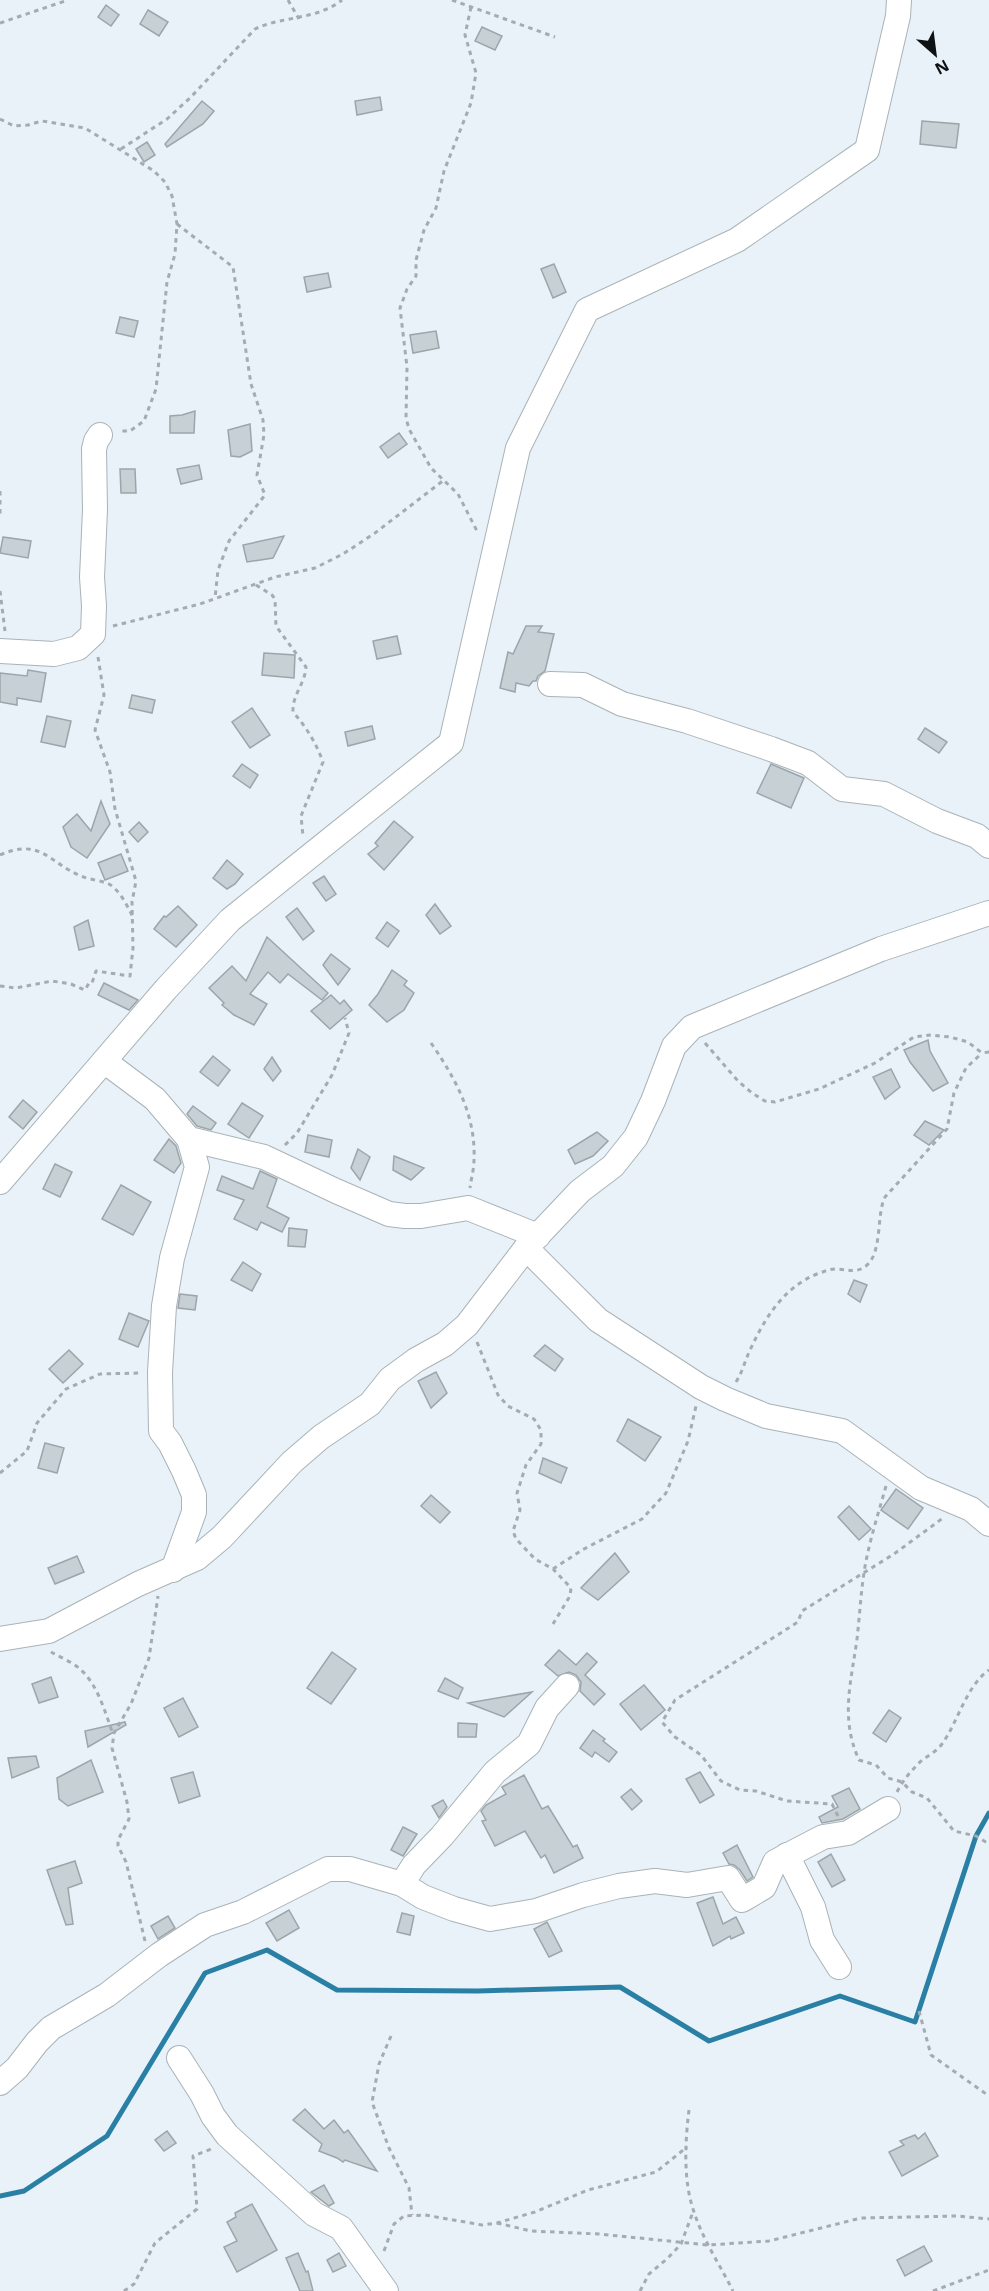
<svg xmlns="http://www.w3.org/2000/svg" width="989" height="2291" viewBox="0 0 989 2291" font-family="'Noto Sans',sans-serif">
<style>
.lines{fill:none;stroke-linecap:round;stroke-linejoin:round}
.stream{stroke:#2a7fa4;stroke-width:5}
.building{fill:#c6d0d5;stroke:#9ca5aa;stroke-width:1.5}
.minor-casing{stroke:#a9b3b8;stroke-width:26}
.path{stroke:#a4acb1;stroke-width:3;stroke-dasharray:4.5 4.5;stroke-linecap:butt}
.minor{stroke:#fff;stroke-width:24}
</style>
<rect width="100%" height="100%" fill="#e8f2f8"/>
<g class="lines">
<!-- stream -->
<path class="stream" d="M0,2196l24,-5 83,-55 98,-163 62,-23 70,40 141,1 142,-4 89,54 131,-45 75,26 61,-186 13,-23"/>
</g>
<!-- building -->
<g class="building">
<path d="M106,5l13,10 -8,11 -13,-9z"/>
<path d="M148,10l20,12 -9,14 -19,-12z"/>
<path d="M482,27l20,9 -7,14 -20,-9z"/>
<path d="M380,97l2,13 -25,5 -2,-14z"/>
<path d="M202,101l12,10 -11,13 -36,23 -2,-3z"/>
<path d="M922,121l37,3 -3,24 -36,-4z"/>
<path d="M147,142l8,13 -11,7 -8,-13z"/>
<path d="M554,264l12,28 -13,6 -12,-29z"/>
<path d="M328,273l3,14 -24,5 -3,-15z"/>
<path d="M120,317l18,4 -4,16 -18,-4z"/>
<path d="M436,331l3,17 -26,5 -3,-18z"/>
<path d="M195,411l-1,22h-24v-17l12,-1z"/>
<path d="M250,424l2,27 -12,6 -9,-1 -3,-26z"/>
<path d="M399,433l8,11 -19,14 -8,-11z"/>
<path d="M199,465l3,14 -21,5 -4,-15z"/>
<path d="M120,469h15l1,24h-15z"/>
<path d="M284,536l-11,22 -26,4 -4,-17z"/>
<path d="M3,537l28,4 -3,17 -28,-5z"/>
<path d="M526,626h16l-4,6 16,2 -9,37 -7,5 -2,5h-3l-4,5 -13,-3 -1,9 -15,-4 8,-36 5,2z"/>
<path d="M397,636l4,18 -24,5 -4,-18z"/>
<path d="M264,653l31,2 -1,23 -32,-3z"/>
<path d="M28,670l18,3 -5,29 -24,-4v7l-17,-3v-29l27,3z"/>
<path d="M132,695l23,5 -3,13 -23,-5z"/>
<path d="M252,708l18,27 -20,13 -18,-26z"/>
<path d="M47,716l24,5 -6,26 -24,-5z"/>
<path d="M372,726l3,13 -27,7 -3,-14z"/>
<path d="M925,728l22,14 -8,11 -21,-14z"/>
<path d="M242,764l16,11 -8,13 -17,-12z"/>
<path d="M771,764l33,14 -13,30 -34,-15z"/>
<path d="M101,801l9,23 -23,34 -16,-11 -8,-20 14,-13 14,17z"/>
<path d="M394,821l19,16 -29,33 -16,-16 10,-8 -3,-3z"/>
<path d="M139,822l9,10 -10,10 -9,-10z"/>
<path d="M121,854l7,17 -23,9 -7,-17z"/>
<path d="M227,860l16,14 -8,10 -8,5 -14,-11z"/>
<path d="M324,876l12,18 -10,7 -13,-18z"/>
<path d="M435,904l16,22 -11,8 -14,-19z"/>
<path d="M178,906l19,19 -21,22 -22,-18 10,-13 2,1z"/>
<path d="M297,908l17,23 -11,9 -17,-23z"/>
<path d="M88,920l6,26 -15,4 -5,-23z"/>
<path d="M387,922l12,9 -11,16 -12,-9z"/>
<path d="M267,937l61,56 -6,7 -34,-26 -8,9 -12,-11 -18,22 17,10 -13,21 -20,-10 -12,-10 2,-2 -15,-15 23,-22 14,15z"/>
<path d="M331,954l19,15 -12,16 -15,-20z"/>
<path d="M392,970l15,11 -3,4 10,8 -10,17 -17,12 -18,-17 9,-11z"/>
<path d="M104,983l34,17 -9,10 -31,-15z"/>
<path d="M331,995l9,9 4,-4 8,10 -22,19 -19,-18z"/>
<path d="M928,1040l2,11 18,32 -15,8 -23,-29 -6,-12z"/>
<path d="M213,1056l17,14 -12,16 -18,-14z"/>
<path d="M272,1057l9,14 -8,10 -9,-12z"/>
<path d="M891,1069l9,18 -15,12 -12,-22z"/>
<path d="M23,1100l14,12 -14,17 -14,-12z"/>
<path d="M242,1103l21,13 -14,22 -21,-14z"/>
<path d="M193,1106l23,17 -5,7 -14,-4 -10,-12z"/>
<path d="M925,1121l19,9 -15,15 -15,-10z"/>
<path d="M597,1132l11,9 -15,15 -18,8 -7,-14z"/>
<path d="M308,1135l24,5 -3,17 -24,-5z"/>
<path d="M169,1139l7,7 5,17 -7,10 -20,-13z"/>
<path d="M358,1149l12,8 -10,23 -9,-12z"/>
<path d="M394,1156l30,12 -13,12 -18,-10z"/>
<path d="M55,1164l17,8 -12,25 -17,-8z"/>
<path d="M260,1171l17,8 -10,28 22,11 -7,14 -21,-10 -4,8 -23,-11 10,-19 -27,-10 5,-14 31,13z"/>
<path d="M121,1185l30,17 -18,33 -31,-16z"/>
<path d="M289,1228l18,2 -2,17 -17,-1z"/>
<path d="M243,1262l18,12 -9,17 -21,-11z"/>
<path d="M854,1280l13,5 -7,17 -12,-8z"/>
<path d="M180,1294l17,2 -2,14 -17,-2z"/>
<path d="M129,1313l20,8 -11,26 -19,-8z"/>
<path d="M545,1345l18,14 -8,12 -21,-15z"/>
<path d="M69,1350l14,14 -20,19 -14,-14z"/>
<path d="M436,1372l11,21 -16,15 -13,-27z"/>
<path d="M628,1419l33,18 -16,24 -28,-20z"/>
<path d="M45,1443l19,5 -7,25 -19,-5z"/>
<path d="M543,1458l24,10 -6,15 -22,-10z"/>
<path d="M896,1489l27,19 -15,21 -27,-19z"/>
<path d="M431,1495l19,17 -10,11 -19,-17z"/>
<path d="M849,1506l22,23 -12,11 -21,-23z"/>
<path d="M615,1553l14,19 -31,28 -17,-12z"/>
<path d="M77,1556l7,16 -29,12 -7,-16z"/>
<path d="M559,1650l17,15 11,-12 10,9 -12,13 20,19 -11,11 -14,-14 1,-9 -5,-7 -7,-3 -11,4 -13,-11z"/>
<path d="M332,1652l24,17 -25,35 -24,-16z"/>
<path d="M51,1677l7,20 -19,6 -7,-19z"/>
<path d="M445,1678l18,10 -5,11 -20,-8z"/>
<path d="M644,1685l21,25 -24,20 -21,-26z"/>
<path d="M532,1692l-28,25 -36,-14z"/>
<path d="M183,1698l15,29 -19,10 -15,-29z"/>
<path d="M889,1710l12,8 -15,24 -13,-9z"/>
<path d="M125,1722l1,3 -38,22 -3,-16z"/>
<path d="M458,1723l19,1 -1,13h-18z"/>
<path d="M593,1730l12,9 -2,2 14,11 -8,10 -14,-10 -3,5 -12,-9z"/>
<path d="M36,1756l3,11 -27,11 -4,-20z"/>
<path d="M91,1760l12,32 -35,14 -9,-7 -2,-21z"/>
<path d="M193,1772l7,24 -21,7 -8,-25z"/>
<path d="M700,1772l14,23 -14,8 -14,-24z"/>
<path d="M524,1775l18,34 6,-3 25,41 4,-2 6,13 -29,15 -9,-18 -4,3 -16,-27 -30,15 -13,-25 4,-1 -5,-9 5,-6 20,-11 -4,-7z"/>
<path d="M849,1788l11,21 -17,10 -21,4 -3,-6 19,-10 -6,-11z"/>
<path d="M631,1789l11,12 -10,9 -11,-13z"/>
<path d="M443,1800l4,7 -8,11 -7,-12z"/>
<path d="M403,1827l14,7 -14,22 -12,-6z"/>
<path d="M737,1845l16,32 -6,4 -7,-11 -6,-5 -5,-1 -6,-11z"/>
<path d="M831,1854l14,26 -13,7 -14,-25z"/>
<path d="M75,1861l7,22 -14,5 5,36 -7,1 -19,-55z"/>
<path d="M713,1897l10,27 13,-7 8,16 -13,6 -1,-3 -17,10 -16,-43z"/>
<path d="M289,1910l10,18 -22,13 -11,-18z"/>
<path d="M402,1913l12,3 -4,19 -13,-3z"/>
<path d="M168,1916l7,12 -17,11 -7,-13z"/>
<path d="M547,1922l15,29 -13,6 -15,-28z"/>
<path d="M305,2109l19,20 10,-9 10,13 4,-3 29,41 -32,-11 -2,2 -6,-4 -18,-7 3,-7 -29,-24z"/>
<path d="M167,2131l9,12 -12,8 -9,-11z"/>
<path d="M925,2133l13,23 -36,20 -13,-24 15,-7 -4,-4 15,-6 3,4z"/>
<path d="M324,2185l10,18 -5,3 -18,-14z"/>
<path d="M252,2204l25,46 -40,22 -13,-25 13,-6 -10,-19 9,-5 -1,-4z"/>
<path d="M924,2246l8,15 -27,15 -8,-16z"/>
<path d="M298,2253l8,19 2,-1 5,20h-13l-14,-33z"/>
<path d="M339,2253l7,13 -13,6 -6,-12z"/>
</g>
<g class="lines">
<defs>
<g id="minor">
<path d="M0,651l54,3 24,-6 15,-14 1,-28 -2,-29 3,-67 -1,-61 2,-8 4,-6"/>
<path d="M550,684l33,1 39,19 65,17 84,28 37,14 34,26 42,5 53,27 40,15 12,10"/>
<path d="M104,1061l51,38 34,40 75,18 72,34 53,23 16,2h16l47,-8 70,28"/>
<path d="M0,1182l166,-193 64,-69 221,-177 67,-295 69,-138 150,-70 130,-90 31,-134 1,-16"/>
<path d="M526,1248l72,72 103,67 24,12 41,17 76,15 79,57 50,21 18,15"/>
<path d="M173,1570l21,-58v-17l-10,-24 -14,-28 -9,-12 -1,-59 4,-66 8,-48 25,-91 -8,-28"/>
<path d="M0,1639l49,-8 89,-47 59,-26 25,-21 70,-75 29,-25 49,-33 20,-25 26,-19 29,-16 22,-19 59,-77 54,-57 33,-25 23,-29 17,-36 21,-55 18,-19 189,-78 108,-36"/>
<path d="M787,1855l26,52 9,33 17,27"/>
<path d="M402,1884l12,-19 28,-29 53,-64 34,-28 18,-36 20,-22"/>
<path d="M179,2058l23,36 11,22 14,19 87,79 27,14 45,63"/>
<path d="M0,2083l17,-15 20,-26 14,-14 56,-33 52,-40 46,-30 38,-13 85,-43h22l52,15 21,13 31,12 36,10 46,-8 47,-16 36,-9 36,-5 32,4 41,-7 14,22 22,-13 11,-25 48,-25 25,-4 40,-24"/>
</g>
</defs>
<!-- minor casing -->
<use href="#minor" class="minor-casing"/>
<!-- path -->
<g class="path">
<path d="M288,0l11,19"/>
<path d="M452,0l103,37"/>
<path d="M471,7l-6,28 11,38 -5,30 -27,68 -8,37 -12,22 -8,30v16l-9,13 -7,19 7,59 -1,51 3,11 22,39 27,26 20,39"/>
<path d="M0,23l68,-23"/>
<path d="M0,119l14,7 14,-1 14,-4 43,7 69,43 11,11 7,14 5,28 -2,30 -8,28 -11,107 -12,32 -14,10h-10"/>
<path d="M121,149l46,-30 23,-21 65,-69c27,-13 62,-9 87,-29"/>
<path d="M177,224l56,43 18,117 12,36 1,15 -7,40 8,20 -36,46 -11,29 -3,28"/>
<path d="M0,491v27"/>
<path d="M256,585l16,10 3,4 1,27 30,41c-1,17 -14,28 -13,45 14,16 23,31 30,50l-22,54 2,20"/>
<path d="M0,591l5,40"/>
<path d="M113,626l87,-22 75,-27 40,-9 28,-14 32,-21 69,-53"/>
<path d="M0,855c41,-18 49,8 81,21 9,4 25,5 31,10 10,8 15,20 21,31"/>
<path d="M0,986l16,2 36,-7 19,3 14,6 4,-7h3l4,-12 34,5 3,-28 -1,-46 4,-21 -21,-72 -5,-37 -15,-42 9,-35 -6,-38"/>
<path d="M431,1043c25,36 45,73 43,117 0,9 -3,19 -4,28"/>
<path d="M705,1043l33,38 14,12 13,8 10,1 44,-13 56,-26 39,-26 17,-2 19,2 18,5 14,11 7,-1"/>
<path d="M285,1145l12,-12 35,-58 17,-42 -4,-15"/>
<path d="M477,1342l21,53 10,11 26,13 7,11v14l-15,21 -9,28 3,17 -7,21 3,8 19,20 18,10 18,19 -1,8 -17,28"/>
<path d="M736,1382c7,-11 9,-22 15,-34 14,-30 33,-61 66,-74 6,-2 12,-5 18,-5 11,0 21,5 31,-3 17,-14 10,-51 19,-69l62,-68 7,-36 12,-25 16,-15"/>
<path d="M0,1473l27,-22 10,-28 29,-34 34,-15 40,-1"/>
<path d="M886,1486c-7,25 -15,50 -20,75 -5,26 -6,52 -9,78 -6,44 -17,79 2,121l17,5 12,13 14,4 10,10 15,6 27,33 22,5 13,8"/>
<path d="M553,1569l29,-19 60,-31 24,-26 22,-52 8,-35"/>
<path d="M51,1652c9,5 21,10 29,17 18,16 25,43 33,65"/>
<path d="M897,1792c6,-12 14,-21 23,-30 7,-6 16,-10 22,-18 16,-22 24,-58 47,-74"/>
<path d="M838,1816l-6,-12 -45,-3 -31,-10 -16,-1 -19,-9 -20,-26 -26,-18 -13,-15 13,-22 123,-78 4,-11 92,-57 49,-36"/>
<path d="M145,1941l-19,-79 -8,-16v-6l11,-21 -2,-17 -15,-54 2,-15 17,-29 18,-46 9,-62"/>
<path d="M919,2011l12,44 58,41"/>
<path d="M391,2036l-12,28 -7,38 17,46 20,40 3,27"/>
<path d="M689,2110c-4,32 -6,71 5,102 9,28 26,53 39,79"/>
<path d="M497,2223l34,8 68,3 109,11 61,-4 92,-23 96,-2 32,3"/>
<path d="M384,2251l10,-27 10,-8 21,-1 57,10 15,-2 38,-11 53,-22 68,-18 31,-25"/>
<path d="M124,2291l10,-7 21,-41 42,-34 -4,-53 21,-8"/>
<path d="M640,2291l9,-17 19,-16 13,-14 12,-32"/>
<path d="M933,2291l56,-21"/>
</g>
<!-- minor -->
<use href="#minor" class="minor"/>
</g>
<!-- north arrow -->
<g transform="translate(935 54) rotate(152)" stroke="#e8f2f8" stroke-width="4.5" paint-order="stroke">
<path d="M0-4.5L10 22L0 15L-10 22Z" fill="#0f1214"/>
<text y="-9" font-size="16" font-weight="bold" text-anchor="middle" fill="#0f1214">N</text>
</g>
</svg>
